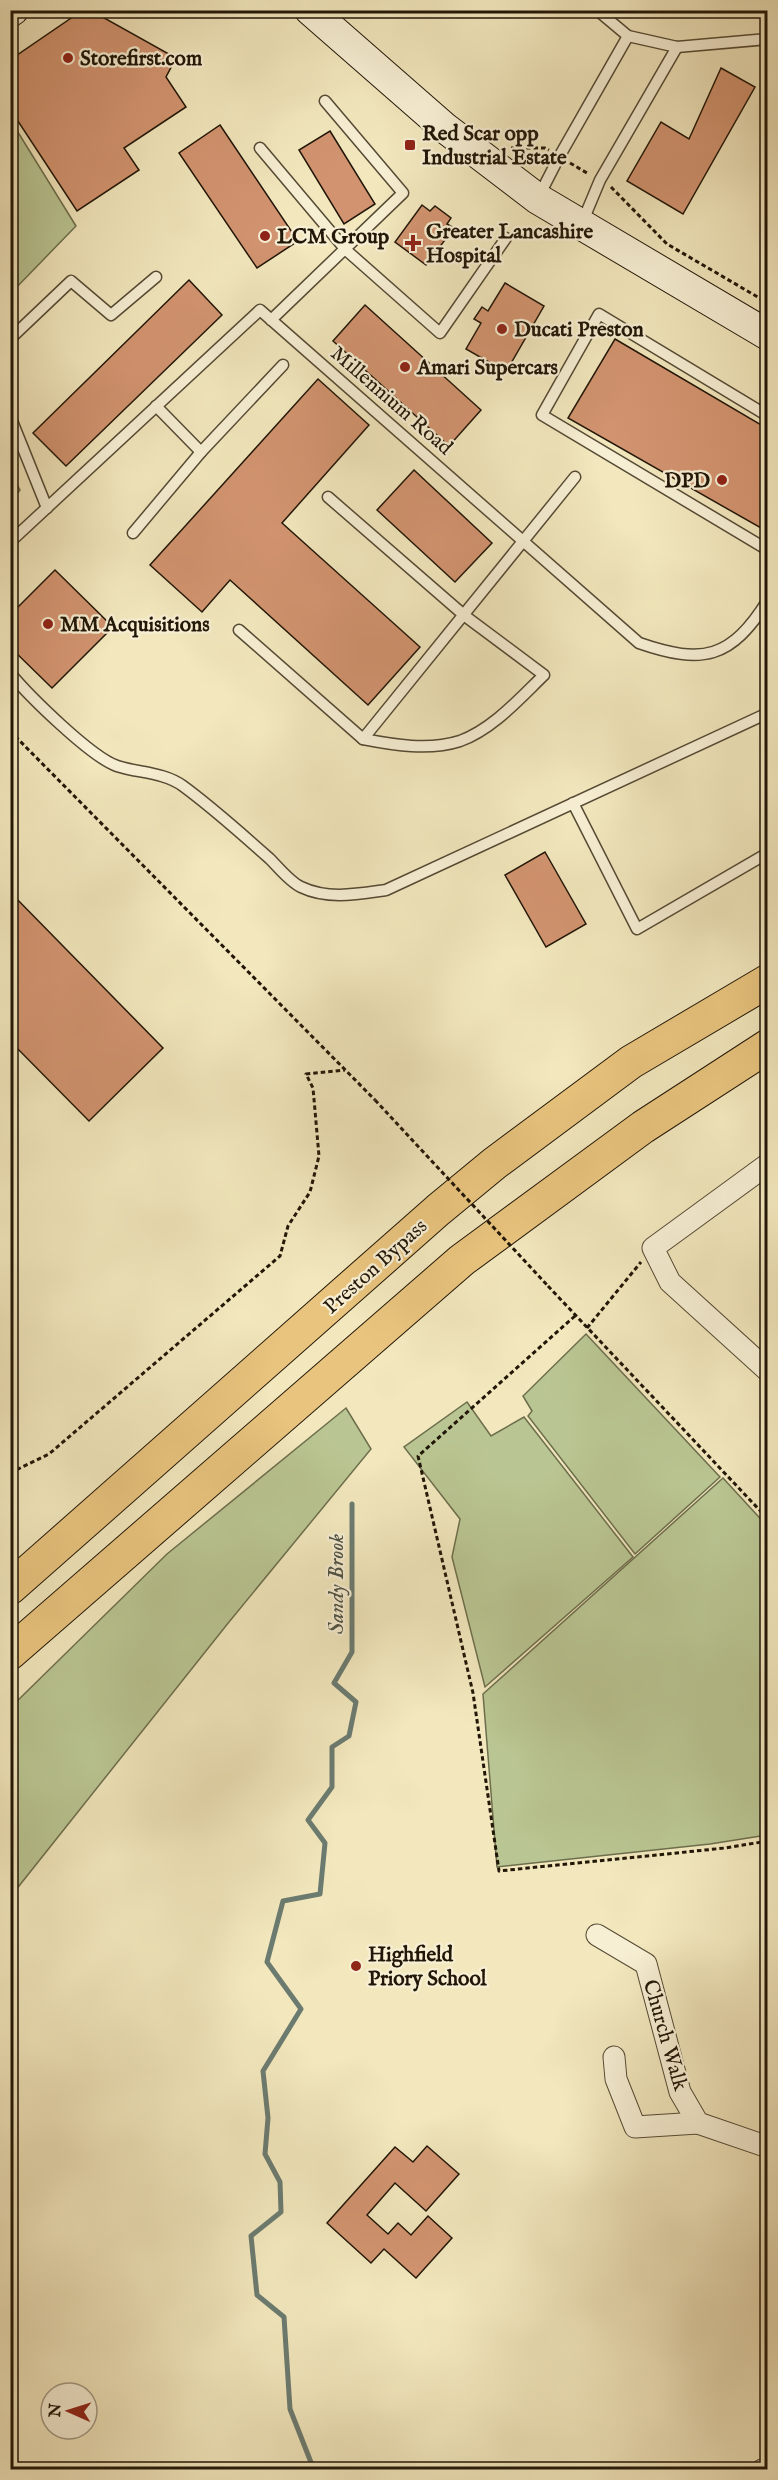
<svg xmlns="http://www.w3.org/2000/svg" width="778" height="2480" viewBox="0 0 778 2480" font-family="'IM FELL English',serif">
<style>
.green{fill:#b9c592;stroke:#6d6e4c;stroke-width:1.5}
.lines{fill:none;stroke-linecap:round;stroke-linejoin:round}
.stream{stroke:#6b7b70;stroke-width:5}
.building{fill:#d29470;stroke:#211607;stroke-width:1.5}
.lane-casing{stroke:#554a34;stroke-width:13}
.street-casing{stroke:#554a34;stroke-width:23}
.secondary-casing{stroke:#211607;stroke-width:32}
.highway-casing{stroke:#211607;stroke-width:35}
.path{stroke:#211607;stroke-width:3;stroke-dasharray:4.5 3;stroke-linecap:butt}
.lane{stroke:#f7efd4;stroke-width:10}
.street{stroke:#f7efd4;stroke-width:21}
.secondary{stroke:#f7efd4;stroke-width:30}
.highway{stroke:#e9c47e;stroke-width:33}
.path-bridge{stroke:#211607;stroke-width:3;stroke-dasharray:4.5 3;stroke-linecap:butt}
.poi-dot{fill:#8f2418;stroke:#f7efd4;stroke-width:2}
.labels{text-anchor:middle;stroke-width:4.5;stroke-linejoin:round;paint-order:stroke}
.poi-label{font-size:21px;font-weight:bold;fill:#211607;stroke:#f7efd4;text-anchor:start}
.street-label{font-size:21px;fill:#211607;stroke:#f7efd4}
.water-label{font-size:22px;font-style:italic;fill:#4c5144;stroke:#f7efd4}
</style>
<rect width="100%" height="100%" fill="#f2e7bd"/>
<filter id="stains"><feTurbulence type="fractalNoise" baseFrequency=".00333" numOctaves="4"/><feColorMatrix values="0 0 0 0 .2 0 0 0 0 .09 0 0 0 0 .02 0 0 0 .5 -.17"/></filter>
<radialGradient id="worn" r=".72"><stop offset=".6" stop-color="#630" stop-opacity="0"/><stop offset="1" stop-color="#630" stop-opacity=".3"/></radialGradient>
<!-- green -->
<g class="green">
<path d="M11,121l65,105 -65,67h-1z"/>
<path d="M10,471l10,19 -9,13h-1z"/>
<path d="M586,1334l134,143 -85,77 -107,-138 4,-5 -9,-15z"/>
<path d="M467,1402l24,34 33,-19 109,140 -148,130 -33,-130 8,-38 -56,-72z"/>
<path d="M346,1408l25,41 -142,173 -218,274v-189l156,-153z"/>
<path d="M723,1478l44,48v309l-57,9 -213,23 -14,-173z"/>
</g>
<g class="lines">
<!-- stream -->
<path class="stream" d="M314,2470l-24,-61 -6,-92 -27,-22 -6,-59 30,-24 -1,-30 -15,-28 3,-36 -5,-47 38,-62 -34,-47 16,-61 37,-7 5,-51 -17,-23 24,-33v-40l17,-11 7,-34 -22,-19 18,-31v-148"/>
</g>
<!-- building -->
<g class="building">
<path d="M83,10h7l86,48 -10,19 20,30 -62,41 15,22 -62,41 -67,-102v-49z"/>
<path d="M721,68l34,19 -72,127 -56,-33 34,-59 28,17z"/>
<path d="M220,125l78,116 -41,27 -78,-115z"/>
<path d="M330,131l45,73 -31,20 -45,-74z"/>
<path d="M422,205l8,6 5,-5 16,12 -4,6 7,4 -28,37 -31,-23z"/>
<path d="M189,280l33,35 -156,151 -33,-33z"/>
<path d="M505,283l39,23 -38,66 -40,-23 15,-26 -7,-4 8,-12 6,4z"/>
<path d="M365,305l116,105 -32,36 -116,-105z"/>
<path d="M615,339l153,90v103l-200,-114z"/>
<path d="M318,379l51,46 -87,98 138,124 -52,58 -138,-125 -28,32 -52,-47z"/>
<path d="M414,470l78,73 -37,39 -78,-72z"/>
<path d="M55,570l58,57 -61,61 -42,-41v-32z"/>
<path d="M545,852l41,72 -40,23 -41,-72z"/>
<path d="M10,892l153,156 -74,73 -79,-80z"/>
<path d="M427,2146l32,28 -33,37 -31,-28 -28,32 21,19 10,-11 13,12 17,-19 24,22 -36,40 -32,-29 -13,14 -44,-40 68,-76 18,15z"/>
</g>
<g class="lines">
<defs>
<g id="lane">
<path d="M597,10l31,26 49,11 91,-8"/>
<path d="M260,148l86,102 94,83 66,-95"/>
<path d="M539,196l20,-39 69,-121"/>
<path d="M582,223l18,-43 77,-133"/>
<path d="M271,320l132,-127 -78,-92"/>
<path d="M10,339l61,-58 40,34 45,-38"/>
<path d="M156,406l45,46 82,-87"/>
<path d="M10,416l37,92"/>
<path d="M768,416l-169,-102 -57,101 226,135"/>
<path d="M328,497l137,119 79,59c-24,23 -51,54 -84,66 -31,10 -66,4 -97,-2"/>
<path d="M133,533l68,-81"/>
<path d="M10,542l250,-232 379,333c64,22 92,16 129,-43"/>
<path d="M239,630l124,109 212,-262"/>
<path d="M10,673c19,23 81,84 107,93 21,7 47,6 66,20 30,22 59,48 87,73 9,9 20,23 31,28 27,13 57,7 85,3l382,-177"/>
<path d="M573,803l64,126 131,-76"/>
</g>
<g id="street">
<path d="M768,1164l-115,84 17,34 98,89"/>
<path d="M597,1935l49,29 34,128 18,31 70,24"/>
<path d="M614,2057l2,22 19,48 63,-4"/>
<path d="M762,2470l6,-1"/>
</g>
<g id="secondary">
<path d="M310,10l135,118 93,71 230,136"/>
<path d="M10,12l3,-2"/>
</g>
<g id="highway">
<path d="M10,1588l428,-378 57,-47 136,-101 137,-81"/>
<path d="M10,1653l452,-393 181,-133 125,-81"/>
</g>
</defs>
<!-- lane casing -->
<use href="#lane" class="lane-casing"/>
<!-- street casing -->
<use href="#street" class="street-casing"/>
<!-- secondary casing -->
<use href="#secondary" class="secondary-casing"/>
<!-- highway casing -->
<use href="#highway" class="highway-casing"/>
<!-- path -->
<g class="path">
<path d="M511,148h34l4,2"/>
<path d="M570,163l17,10"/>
<path d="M611,187l56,57 101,59"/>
<path d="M10,731l365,369"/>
<path d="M548,1286l220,233"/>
<path d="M575,1316l-157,140 55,237 26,178 226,-23 43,-7"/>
<path d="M587,1328l54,-66"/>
<path d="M10,1473l39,-19 231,-198 8,-30 22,-34 9,-36 -6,-68 -7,-14 39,-4"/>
</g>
<!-- lane -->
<use href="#lane" class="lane"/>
<!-- street -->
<use href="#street" class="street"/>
<!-- secondary -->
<use href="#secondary" class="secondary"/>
<!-- highway -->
<use href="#highway" class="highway"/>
<!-- path-bridge -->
<path class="path-bridge" d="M375,1100l173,186"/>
</g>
<!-- markers -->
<g class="poi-dot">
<circle cx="68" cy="58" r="6"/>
<rect x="404" y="139" width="12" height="12" rx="3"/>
<circle cx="265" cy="236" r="6"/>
<path d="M410 234h6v6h6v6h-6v6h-6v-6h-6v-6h6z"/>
<circle cx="502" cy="329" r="6"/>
<circle cx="405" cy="367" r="6"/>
<circle cx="722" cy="480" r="6"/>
<circle cx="48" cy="624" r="6"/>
<circle cx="356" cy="1966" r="6"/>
</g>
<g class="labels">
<!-- poi labels -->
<g class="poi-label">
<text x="80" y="65">Storefirst.com</text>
<text x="422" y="140">Red Scar opp<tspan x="422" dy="24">Industrial Estate</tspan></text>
<text x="426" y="238">Greater Lancashire<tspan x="426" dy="24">Hospital</tspan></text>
<text x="277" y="243">LCM Group</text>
<text x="514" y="336">Ducati Preston</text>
<text x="417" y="374">Amari Supercars</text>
<text x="710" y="487" text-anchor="end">DPD</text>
<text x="60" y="631">MM Acquisitions</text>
<text x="368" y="1961">Highfield<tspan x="368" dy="24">Priory School</tspan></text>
</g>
<!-- street labels -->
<g class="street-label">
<text transform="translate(392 400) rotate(41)" y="7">Millennium Road</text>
<text transform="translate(375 1266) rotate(-42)" y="7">Preston Bypass</text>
<text transform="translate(666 2035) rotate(74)" y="7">Church Walk</text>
</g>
<!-- water labels -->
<g class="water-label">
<text transform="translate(335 1584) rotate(-90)" y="8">Sandy Brook</text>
</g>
</g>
<!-- margin -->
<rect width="778" height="2480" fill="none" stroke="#f2e7bd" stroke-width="36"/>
<rect x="12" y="12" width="754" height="2456" fill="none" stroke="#211607" stroke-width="3"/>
<rect x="18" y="18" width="742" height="2444" fill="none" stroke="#211607" stroke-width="1.5"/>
<!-- north arrow -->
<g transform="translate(69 2411) rotate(273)"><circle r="28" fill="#f7efd4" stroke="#a19882" stroke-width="1.5"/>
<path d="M0-4.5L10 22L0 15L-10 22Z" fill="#8f2418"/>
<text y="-9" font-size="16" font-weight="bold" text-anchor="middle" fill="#211607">N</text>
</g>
<rect width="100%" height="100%" filter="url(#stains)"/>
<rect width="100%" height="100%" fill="url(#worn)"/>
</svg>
